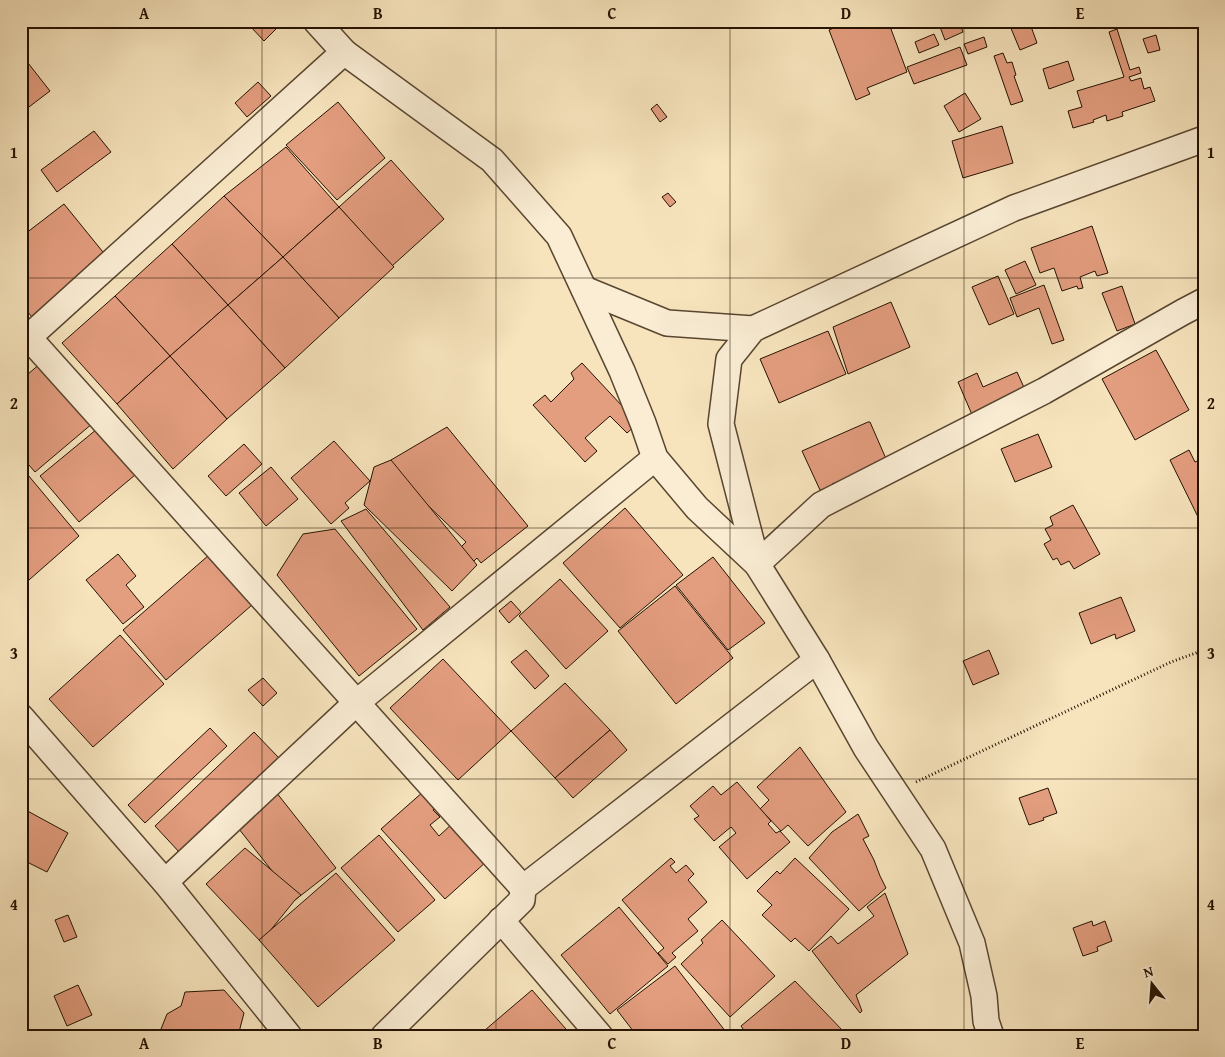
<svg xmlns="http://www.w3.org/2000/svg" width="1225" height="1057" viewBox="0 0 1225 1057" font-family="'Gentium Book Plus',serif">
<style>
.building{fill:#e39d7f;stroke:#241201}
.lines{fill:none;stroke-linecap:round;stroke-linejoin:round}
.street-casing{stroke:#594630;stroke-width:28}
.path{stroke:#241201;stroke-width:3;stroke-dasharray:1 2.5;stroke-linecap:butt}
.street{stroke:#faedd4;stroke-width:25}
.grid{fill:none;stroke:#241201;stroke-width:1;stroke-opacity:0.55}
.neatline{fill:none;stroke:#241201;stroke-width:2}
.grid-label{font-size:16px;text-anchor:middle;font-weight:bold;fill:#241201}
</style>
<rect width="100%" height="100%" fill="#f7e4bd"/>
<filter id="stains"><feTurbulence type="fractalNoise" baseFrequency=".004" numOctaves="4"/><feColorMatrix values="0 0 0 0 .2 0 0 0 0 .09 0 0 0 0 .02 0 0 0 .5 -.17"/></filter>
<radialGradient id="worn" r=".72"><stop offset=".6" stop-color="#630" stop-opacity="0"/><stop offset="1" stop-color="#630" stop-opacity=".3"/></radialGradient>
<!-- building -->
<g class="building">
<path d="M255,21h15l7,7 -13,13 -14,-15z"/>
<path d="M850,21h38l19,51 -40,16 3,6 -14,6 -27,-70z"/>
<path d="M956,21h3l4,11 -18,8 -5,-13z"/>
<path d="M1023,21h6l8,22 -17,7 -10,-24z"/>
<path d="M1094,21h8l1,4 -6,3z"/>
<path d="M1117,29l13,41 9,-3 2,6 -12,4 2,4 10,-3 3,11 6,-2 5,14 -33,11 1,4 -16,5 -1,-6 -13,5 1,2 -21,6 -5,-17 14,-4 -5,-16 47,-14 -15,-45z"/>
<path d="M934,34l5,11 -20,8 -4,-11z"/>
<path d="M1156,35l4,15 -12,3 -5,-14z"/>
<path d="M984,37l3,10 -19,7 -4,-10z"/>
<path d="M960,47l7,18 -53,19 -7,-17z"/>
<path d="M1003,53l4,10 5,-1 4,13 -2,1 9,25 -12,4 -17,-49z"/>
<path d="M21,54l29,37 -29,22z"/>
<path d="M1068,61l6,19 -25,9 -6,-20z"/>
<path d="M258,82l13,14 -24,21 -12,-14z"/>
<path d="M965,93l16,26 -22,13 -15,-26z"/>
<path d="M338,102l47,56 -48,42 -51,-55z"/>
<path d="M657,104l10,13 -7,5 -9,-13z"/>
<path d="M1002,126l11,37 -50,15 -11,-37z"/>
<path d="M94,131l17,21 -54,40 -16,-22z"/>
<path d="M286,147l53,60 -56,50 -59,-61z"/>
<path d="M391,160l53,59 -52,47 -53,-59z"/>
<path d="M668,193l8,9 -6,5 -8,-10z"/>
<path d="M224,196l59,61 -55,48 -56,-61z"/>
<path d="M64,204l43,53 -75,60 -11,-13v-67z"/>
<path d="M339,207l55,60 -55,51 -56,-61z"/>
<path d="M1092,226l16,47 -11,3 -2,-5 -15,6 3,11 -5,1 -1,-3 -15,5 -8,-23 -14,5 -9,-25z"/>
<path d="M172,244l56,61 -58,51 -55,-60z"/>
<path d="M283,257l56,61 -54,50 -57,-63z"/>
<path d="M1025,261l11,24 -20,9 -11,-24z"/>
<path d="M998,276l16,38 -25,11 -17,-38z"/>
<path d="M1044,285l20,55 -12,4 -13,-36 -22,9 -7,-19z"/>
<path d="M1122,286l13,38 -18,7 -15,-38z"/>
<path d="M115,296l55,60 -53,48 -55,-61z"/>
<path d="M891,302l19,45 -62,27 -15,-47z"/>
<path d="M228,305l57,63 -58,51 -57,-63z"/>
<path d="M828,331l18,43 -67,29 -19,-44z"/>
<path d="M1156,350l33,60 -54,30 -33,-61z"/>
<path d="M170,356l57,63 -54,50 -56,-65z"/>
<path d="M41,363l52,60 -58,49 -14,-16v-76z"/>
<path d="M582,363l56,60 -11,10 -17,-17 -25,22 12,13 -12,11 -52,-57 12,-10 6,7 23,-23 -3,-6z"/>
<path d="M1017,372l10,22 -54,23 -15,-35 19,-9 6,14z"/>
<path d="M868,422h2l17,39 -55,23 1,4 -13,2 -18,-39z"/>
<path d="M447,427l81,99 -47,37 -4,-5 -4,4 -14,-13 7,-7 -73,-70 -2,-12z"/>
<path d="M97,429l38,46 -56,47 -39,-46z"/>
<path d="M1038,434l14,33 -37,15 -14,-33z"/>
<path d="M334,441l36,40 -25,22 4,5 -18,16 -40,-46z"/>
<path d="M244,444l18,20 -36,32 -18,-20z"/>
<path d="M1189,450l6,12 9,-4v61l-4,2 -30,-61z"/>
<path d="M391,460l86,105 -25,26 -88,-86 10,-38z"/>
<path d="M271,467l27,32 -32,27 -27,-33z"/>
<path d="M28,475l51,61 -58,51v-107z"/>
<path d="M1073,505l27,49 -26,15 -5,-8 -8,4 -4,-7 -4,2 -9,-16 7,-4 -6,-11 8,-4 -3,-8z"/>
<path d="M625,508l58,67 -63,53 -57,-65z"/>
<path d="M366,509l84,98 -27,23 -82,-109z"/>
<path d="M335,529l82,100 -58,47 -82,-101 26,-41z"/>
<path d="M118,554l18,22 -10,9 18,22 -21,17 -37,-44z"/>
<path d="M209,555l43,50 -86,75 -43,-50z"/>
<path d="M713,557l52,66 -37,27 -52,-65z"/>
<path d="M560,579l48,52 -42,38 -47,-53z"/>
<path d="M675,586l58,72 -57,46 -58,-73z"/>
<path d="M1121,597l14,34 -19,8 -1,-5 -24,10 -12,-31z"/>
<path d="M511,601l10,11 -12,11 -10,-12z"/>
<path d="M120,635l44,49 -71,63 -44,-48z"/>
<path d="M526,650l23,26 -14,13 -24,-27z"/>
<path d="M989,650l10,24 -26,11 -10,-24z"/>
<path d="M443,659l68,72 -53,49 -68,-72z"/>
<path d="M263,678l14,15 -14,13 -15,-16z"/>
<path d="M565,683l45,47 -55,48 -44,-47z"/>
<path d="M210,728l17,18 -82,77 -17,-18z"/>
<path d="M610,730l17,20 -54,48 -18,-20z"/>
<path d="M254,732l25,26 -99,95 -25,-27z"/>
<path d="M800,747l46,65 -38,34 -20,-21 -7,6 -21,-22 9,-9 -12,-13z"/>
<path d="M737,782l34,39 -3,3 8,9 4,-2 10,11 -43,37 -28,-32 17,-14 -5,-6 -17,14 -20,-22 5,-3 -9,-10 23,-20 8,9z"/>
<path d="M1048,788l9,25 -14,5 1,2 -15,5 -10,-27z"/>
<path d="M424,791l13,14 -4,5 7,7 -10,8 9,11 14,-13 34,38 -42,38 -64,-70z"/>
<path d="M276,792l60,76 -41,32 -60,-76z"/>
<path d="M22,808l46,25 -21,39 -26,-13v-49z"/>
<path d="M858,814l11,22 -6,3 11,21 6,16 6,12 -27,23 -50,-53 23,-26z"/>
<path d="M379,835l56,65 -37,32 -57,-64z"/>
<path d="M245,848l56,47 -6,5 -34,42 -55,-58z"/>
<path d="M671,858l4,4 -5,4 6,7 10,-8 8,9 -6,6 19,22 -19,17 10,12 -26,22 4,4 -8,7 -10,-11 6,-5 -42,-48z"/>
<path d="M795,858l54,51 -40,42 -14,-13 -4,4 -29,-27 10,-10 -15,-14 20,-20 3,3z"/>
<path d="M336,873l59,67 -77,67 -59,-67z"/>
<path d="M885,893l23,61 -52,41 6,16 -2,2 -48,-62 19,-15 7,8 36,-28 -7,-9z"/>
<path d="M619,907l49,59 -58,48 -49,-59z"/>
<path d="M68,915l9,22 -13,5 -9,-22z"/>
<path d="M722,920l53,56 -45,41 -49,-53 22,-21 -2,-3z"/>
<path d="M1092,921l1,5 12,-5 7,20 -15,6 1,4 -15,5 -10,-28z"/>
<path d="M21,953l7,7 -1,8 -4,6 -2,1z"/>
<path d="M675,966l51,66 -5,4h-84l-20,-26z"/>
<path d="M795,981l50,52 -9,3h-88l-7,-10z"/>
<path d="M78,985l14,30 -25,11 -13,-30z"/>
<path d="M224,990l20,23 -6,23h-85l8,-7 6,-15 14,-8 4,-14z"/>
<path d="M532,990l40,46h-94z"/>
</g>
<g class="lines">
<defs>
<g id="street">
<path d="M316,21l28,31 148,108 67,76 63,135 21,52 12,35 42,50 60,56 64,-59 223,-114 139,-79 21,-11"/>
<path d="M584,289l83,34 86,6"/>
<path d="M21,329l502,559"/>
<path d="M21,344l323,-292"/>
<path d="M21,717l144,165 124,154"/>
<path d="M165,882l191,-179 299,-245"/>
<path d="M501,920l99,116"/>
<path d="M384,1036l138,-136 1,-12 294,-228"/>
<path d="M991,1036l-5,-15 -2,-25 -12,-53 -39,-94 -67,-101 -49,-88 -60,-96 -36,-140 8,-65 24,-30 261,-121 190,-69"/>
</g>
</defs>
<!-- street casing -->
<use href="#street" class="street-casing"/>
<!-- path -->
<path class="path" d="M916,782l255,-120 33,-12"/>
<!-- street -->
<use href="#street" class="street"/>
</g>
<!-- grid -->
<path class="grid" d="M262,21v1015M496,21v1015M730,21v1015M964,21v1015M21,278h1183M21,528h1183M21,779h1183"/>
<!-- margin -->
<rect width="1225" height="1057" fill="none" stroke="#f7e4bd" stroke-width="55"/>
<!-- north arrow -->
<g transform="translate(1152 984) rotate(343)" stroke="#faedd4" stroke-width="4" paint-order="stroke">
<path d="M0-4L9 19L0 12L-9 19Z" fill="#241201"/>
<text y="-8" font-size="14" font-weight="bold" text-anchor="middle" fill="#241201">N</text>
</g>
<rect x="28" y="28" width="1170" height="1002" class="neatline"/>
<g class="grid-label">
<text x="144" y="19">A</text>
<text x="378" y="19">B</text>
<text x="612" y="19">C</text>
<text x="846" y="19">D</text>
<text x="1080" y="19">E</text>
<text x="14" y="158">1</text>
<text x="1211" y="158">1</text>
<text x="14" y="409">2</text>
<text x="1211" y="409">2</text>
<text x="14" y="659">3</text>
<text x="1211" y="659">3</text>
<text x="14" y="910">4</text>
<text x="1211" y="910">4</text>
<text x="144" y="1049">A</text>
<text x="378" y="1049">B</text>
<text x="612" y="1049">C</text>
<text x="846" y="1049">D</text>
<text x="1080" y="1049">E</text>
</g>
<rect width="100%" height="100%" filter="url(#stains)"/>
<rect width="100%" height="100%" fill="url(#worn)"/>
</svg>
